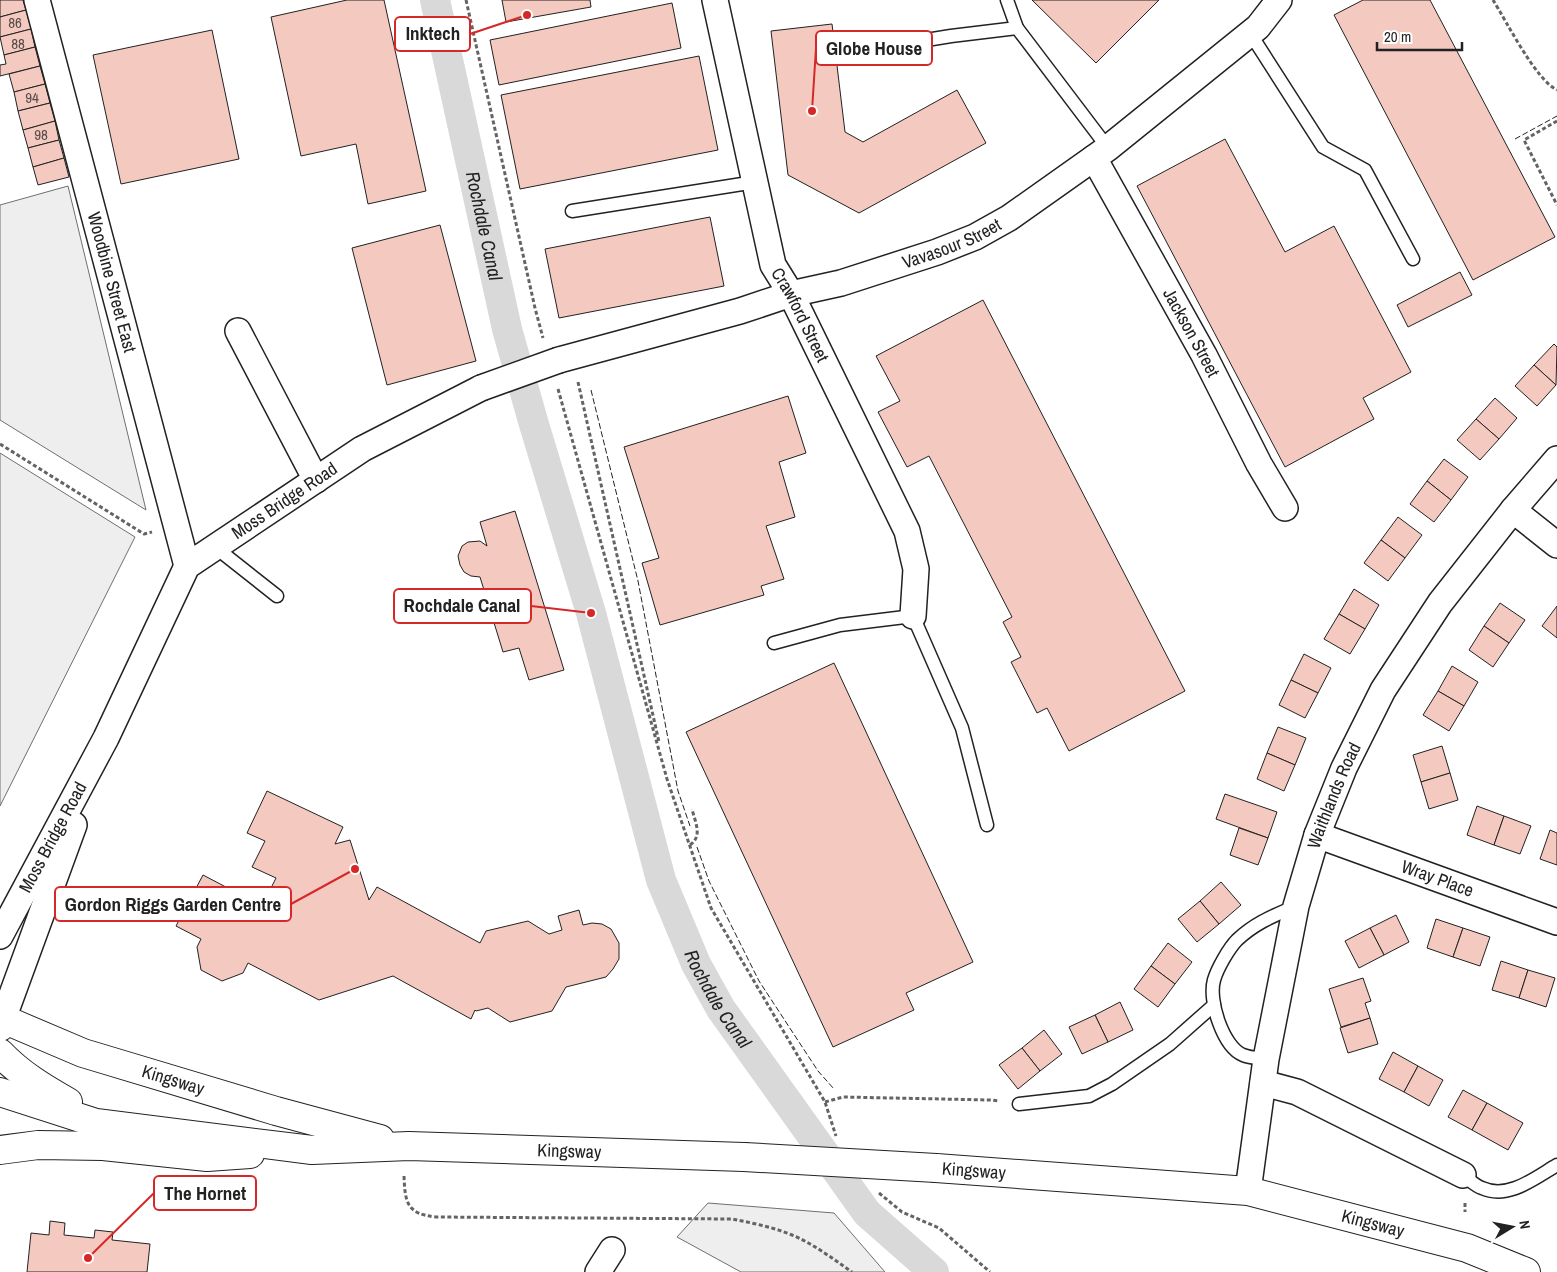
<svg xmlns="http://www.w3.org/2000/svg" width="1557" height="1272" viewBox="0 0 1557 1272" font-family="'Archivo Narrow',sans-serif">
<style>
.green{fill:#eee;stroke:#6f6f6f}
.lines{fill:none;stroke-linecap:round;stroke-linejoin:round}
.canal{stroke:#d9d9d9;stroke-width:30}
.building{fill:#f3c9c0;stroke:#222}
.lane-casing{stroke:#222;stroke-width:15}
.street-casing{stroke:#222;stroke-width:28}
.primary-casing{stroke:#222;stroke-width:30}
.highway-casing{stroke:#222;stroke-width:30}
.path{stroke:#646464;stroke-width:3;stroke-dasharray:4 2.5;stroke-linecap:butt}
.lane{stroke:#fff;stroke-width:12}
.street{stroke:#fff;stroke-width:25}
.primary{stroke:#fff;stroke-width:28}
.highway{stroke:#fff;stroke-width:28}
.street-bridge-casing{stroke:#222;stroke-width:28;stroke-linecap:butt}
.primary-bridge-casing{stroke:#222;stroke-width:30;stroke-linecap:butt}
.street-bridge{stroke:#fff;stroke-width:25}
.primary-bridge{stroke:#fff;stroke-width:28}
.fence{stroke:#222;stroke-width:1;stroke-dasharray:6 2.5;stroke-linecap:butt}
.labels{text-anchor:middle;stroke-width:4;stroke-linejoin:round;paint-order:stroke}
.number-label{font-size:15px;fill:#564c4a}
.street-label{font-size:18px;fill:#222;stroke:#fff}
.water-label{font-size:19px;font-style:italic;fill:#222;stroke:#fff}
.leader{fill:none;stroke:#d62828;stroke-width:2}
.callout-dot{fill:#d62828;stroke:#fff;stroke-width:2}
.callout{fill:#fff;stroke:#d62828;stroke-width:2}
.callout-label{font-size:19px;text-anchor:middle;font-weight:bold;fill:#222}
</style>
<rect width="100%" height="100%" fill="#fff"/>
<!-- green -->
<g class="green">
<path d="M68,186l78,324 -146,-90v-215z"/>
<path d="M0,453l135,84 -135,269z"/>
<path d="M708,1203l126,10 51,59h-144l-64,-35z"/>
</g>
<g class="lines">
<!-- canal -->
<path class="canal" id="s1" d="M435,0l72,329 26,92 58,192 70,267 35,84 25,45 146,204 67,59"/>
</g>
<!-- building -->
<g class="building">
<path d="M0,0h23l3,10 -26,7z"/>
<path d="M347,0h37l42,191 -58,13 -12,-60 -55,12 -30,-139z"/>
<path d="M502,0h88l1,7 -85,15z"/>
<path d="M1032,0h127l-63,63z"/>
<path d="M1363,0h67l125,237 -82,43 -139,-265z"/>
<path d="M672,3l9,45 -182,37 -9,-45z"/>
<path d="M26,10l5,19 -31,8v-20z"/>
<path d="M832,24l13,108 18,10 94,-52 29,53 -127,70 -71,-38 -17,-144z"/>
<path d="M31,29l4,18 -31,8 -4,-18z"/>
<path d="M212,30l27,129 -118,25 -28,-129z"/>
<path d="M35,47l5,19 -40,10v-11l6,-1 -2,-9z"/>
<path d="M699,56l19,94 -198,39 -19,-94z"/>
<path d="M40,66l5,18 -31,8 -5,-18z"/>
<path d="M45,84l5,19 -32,8 -4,-19z"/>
<path d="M50,103l5,18 -32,9 -5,-19z"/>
<path d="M55,121l4,19 -31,8 -5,-18z"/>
<path d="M1225,139l60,113 49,-26 77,146 -48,26 11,21 -89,48 -148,-281z"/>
<path d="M59,140l5,18 -31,9 -5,-19z"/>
<path d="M64,158l5,19 -31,8 -5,-18z"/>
<path d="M710,217l14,69 -165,32 -14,-69z"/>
<path d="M440,225l36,136 -89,24 -35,-137z"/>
<path d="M1460,272l12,23 -64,32 -11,-22z"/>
<path d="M983,300l202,391 -116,60 -22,-43 -10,5 -26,-51 10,-5 -18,-35 9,-5 -83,-161 -22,11 -29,-55 22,-11 -24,-45z"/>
<path d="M1554,344l3,3 -1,38 -22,-20z"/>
<path d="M1534,365l22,20 -19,21 -22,-20z"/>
<path d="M788,396l18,57 -27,9 16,55 -29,9 18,53 -23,7 3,9 -104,30 -18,-62 17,-5 -35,-111z"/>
<path d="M1495,398l22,20 -18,21 -23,-20z"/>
<path d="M1476,419l23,20 -19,21 -23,-20z"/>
<path d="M1444,459l24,18 -17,23 -24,-19z"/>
<path d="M1427,481l24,19 -17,22 -24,-18z"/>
<path d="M515,511l49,159 -35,10 -10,-32 -16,4 -23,-75 -9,-1 -7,-4 -4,-7 -2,-9 4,-10 6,-4 12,-1 7,5 -7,-24z"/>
<path d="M1398,517l24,18 -17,23 -24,-18z"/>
<path d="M1381,540l24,18 -17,23 -24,-18z"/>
<path d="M1354,589l25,16 -14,24 -26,-15z"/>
<path d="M1500,603l25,17 -16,23 -25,-17z"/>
<path d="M1557,606v32l-15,-12z"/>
<path d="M1339,614l26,15 -15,25 -26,-15z"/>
<path d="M1484,626l25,17 -16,24 -24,-17z"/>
<path d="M1304,654l27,14 -13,25 -27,-13z"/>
<path d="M834,663l139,299 -67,31 8,17 -81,37 -147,-315z"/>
<path d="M1452,666l26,16 -14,24 -26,-15z"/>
<path d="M1291,680l27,13 -13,25 -26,-13z"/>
<path d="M1438,691l26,15 -15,25 -26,-16z"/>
<path d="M1278,727l28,11 -11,27 -28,-12z"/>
<path d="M1442,746l8,27 -29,9 -8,-27z"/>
<path d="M1267,753l28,12 -11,26 -27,-12z"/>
<path d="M1450,773l8,27 -29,9 -8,-27z"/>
<path d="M267,791l76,36 -8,17 15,-4 19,60 8,-13 103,56 6,-12 42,-10 21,13 13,-4 -4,-14 21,-6 4,15 9,-2 10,1 9,5 8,14v16l-6,10 -7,8 -40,10 -14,24 -42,11 -22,-14 -12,3 -1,-1 -4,9 -78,-43 -74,24 -71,-37 -5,10 -21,8 -21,-11 -4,-23 4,-8 -25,-13 27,-51 59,31 14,-28 -24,-11 13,-26 -18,-8z"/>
<path d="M1225,794l52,18 -9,26 -52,-19z"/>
<path d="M1477,806l27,10 -10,29 -27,-10z"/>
<path d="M1504,816l27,10 -11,28 -26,-9z"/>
<path d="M1239,828l29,10 -10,27 -28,-10z"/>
<path d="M1550,830l7,3v32l-17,-6z"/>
<path d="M1221,882l20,23 -22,19 -19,-23z"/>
<path d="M1200,901l19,23 -22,18 -19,-23z"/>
<path d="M1396,915l13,27 -25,13 -14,-27z"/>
<path d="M1436,919l27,9 -10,29 -26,-9z"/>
<path d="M1370,928l14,27 -25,13 -14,-27z"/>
<path d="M1463,928l27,9 -10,29 -27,-9z"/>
<path d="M1168,943l24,19 -17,22 -24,-18z"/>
<path d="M1501,961l27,9 -9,28 -27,-8z"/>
<path d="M1151,966l24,18 -17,23 -24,-18z"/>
<path d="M1528,970l27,8 -9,29 -27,-9z"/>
<path d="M1363,978l8,23 -6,2 5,15 -29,9 -12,-38z"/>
<path d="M1120,1002l13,28 -25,12 -13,-27z"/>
<path d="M1095,1015l13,27 -26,12 -13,-27z"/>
<path d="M1370,1018l8,26 -30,9 -8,-25z"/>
<path d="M1044,1030l18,24 -22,17 -18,-23z"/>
<path d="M1022,1048l18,23 -22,18 -19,-24z"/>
<path d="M1393,1052l25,14 -14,26 -25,-13z"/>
<path d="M1418,1066l25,14 -14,26 -25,-14z"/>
<path d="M1463,1090l24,13 -15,27 -24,-13z"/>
<path d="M1487,1103l36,20 -15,27 -36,-20z"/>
<path d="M50,1221l15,2 -1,12 30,3 1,-8 18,2 -1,8 38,4 -3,28h-120l4,-39 18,2z"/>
</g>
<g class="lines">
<defs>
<g id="lane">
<path d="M1007,0l10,28 91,120"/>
<path d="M1246,37l11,7 66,103 42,23 48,89"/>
<path d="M877,48l74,-12 66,-8"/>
<path d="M572,211l183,-29"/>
<path d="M215,547l62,49"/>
<path d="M774,643l66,-18 73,-9 49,112 25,97"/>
<path d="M1266,1059c-7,-1 -16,-1 -23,-4 -20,-8 -35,-55 -29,-75 3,-11 15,-32 23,-40 18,-17 36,-24 59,-34"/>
<path d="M1019,1104l70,-8 23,-12 58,-40 44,-39"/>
<path d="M1463,1175c6,4 12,11 19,13 26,12 53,-10 75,-23"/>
</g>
<g id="street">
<path id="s2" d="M37,0l150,566"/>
<path id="s3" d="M715,0l58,265 18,29 116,237 9,38 -3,47"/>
<path id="s4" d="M1094,158l110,197 55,109 26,44"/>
<path d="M238,331l78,149"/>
<path id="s5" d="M559,360l181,-49 51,-17 50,-11 96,-31 38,-15 34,-19 99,-70 150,-121 21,-27"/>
<path d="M1513,510l44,35"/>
<path id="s6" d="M1317,835l240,87"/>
<path id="s7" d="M0,936l106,-198 81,-172 175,-117 119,-61"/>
<path d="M3,1019l71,-194"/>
<path d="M1263,1083l34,9 166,83"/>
<path id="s8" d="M1248,1191l18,-132 30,-153 21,-71 27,-67 39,-78 57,-87 73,-93 44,-51"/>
<path d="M598,1272l14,-22"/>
</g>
<g id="primary">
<path id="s9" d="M3,1019l80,34 193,58 104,28"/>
<path d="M0,1053c20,21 43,35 68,49"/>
<path id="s10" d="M0,1092l96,31 216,27 97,-4 335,11"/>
<path d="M0,1150l38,-5 65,1 104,11 43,-3"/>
<path id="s11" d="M936,1168l312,23 219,57 59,24"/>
</g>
<path id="highway" d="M0,1017l3,2 -3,8"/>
</defs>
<!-- lane casing -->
<use href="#lane" class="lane-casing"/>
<!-- street casing -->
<use href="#street" class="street-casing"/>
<!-- primary casing -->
<use href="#primary" class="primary-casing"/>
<!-- highway casing -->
<use href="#highway" class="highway-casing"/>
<!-- path -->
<g class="path">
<path d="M466,0l69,308 8,30"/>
<path d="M1493,0c14,22 42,79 64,90"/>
<path d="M1557,121l-33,19 33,65"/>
<path d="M578,382l81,360"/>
<path d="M558,389l109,390 44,129 114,194 11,34"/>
<path d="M0,444l144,90 8,-2"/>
<path d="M690,845c13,-9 5,-23 2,-36"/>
<path d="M825,1102l18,-5 147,3 9,1"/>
<path d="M404,1176c1,27 3,38 32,41l296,2c20,4 41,8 60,16 22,9 41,24 60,37"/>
<path d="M879,1193l23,19 37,16 51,44"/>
<path d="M1465,1203v9"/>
</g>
<!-- lane -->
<use href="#lane" class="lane"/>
<!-- street -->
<use href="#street" class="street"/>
<!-- primary -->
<use href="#primary" class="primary"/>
<!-- highway -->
<use href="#highway" class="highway"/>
<defs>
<path id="street-bridge" d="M481,388l78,-28"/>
<path id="primary-bridge" d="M744,1157l192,11"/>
</defs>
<!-- street-bridge casing -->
<use href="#street-bridge" class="street-bridge-casing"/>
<!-- primary-bridge casing -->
<use href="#primary-bridge" class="primary-bridge-casing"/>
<!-- street-bridge -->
<use href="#street-bridge" class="street-bridge"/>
<!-- primary-bridge -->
<use href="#primary-bridge" class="primary-bridge"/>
<!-- fence -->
<g class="fence">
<path d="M1515,139l42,-23"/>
<path d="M591,390l47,191 40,210 12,35"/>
<path d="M697,847l12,34 50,100 59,90 16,18"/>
</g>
</g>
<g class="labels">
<!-- number labels -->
<g class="number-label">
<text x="15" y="28">86</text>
<text x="18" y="49">88</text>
<text x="32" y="103">94</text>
<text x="41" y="140">98</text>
</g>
<!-- street labels -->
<g class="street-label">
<text dy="6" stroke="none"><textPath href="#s5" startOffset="410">Vavasour Street</textPath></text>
<text dy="6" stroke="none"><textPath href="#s2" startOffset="292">Woodbine Street East</textPath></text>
<text dy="6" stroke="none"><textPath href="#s3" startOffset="328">Crawford Street</textPath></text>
<text dy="6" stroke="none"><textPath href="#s4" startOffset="200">Jackson Street</textPath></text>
<text dy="6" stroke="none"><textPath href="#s7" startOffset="532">Moss Bridge Road</textPath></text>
<text dy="6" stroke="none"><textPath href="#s8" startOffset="406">Waithlands Road</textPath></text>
<text dy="6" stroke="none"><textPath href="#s7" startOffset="112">Moss Bridge Road</textPath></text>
<text dy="6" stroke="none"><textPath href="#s6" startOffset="128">Wray Place</textPath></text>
<text dy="6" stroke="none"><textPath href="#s9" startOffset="181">Kingsway</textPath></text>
<text dy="6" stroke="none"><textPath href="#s10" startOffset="576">Kingsway</textPath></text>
<text dy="6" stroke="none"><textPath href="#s11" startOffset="38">Kingsway</textPath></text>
<text dy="6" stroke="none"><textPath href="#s11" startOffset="442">Kingsway</textPath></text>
</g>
<!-- water labels -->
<g class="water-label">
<text dy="7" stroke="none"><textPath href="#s1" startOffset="231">Rochdale Canal</textPath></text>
<text dy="7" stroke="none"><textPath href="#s1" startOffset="1041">Rochdale Canal</textPath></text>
</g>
</g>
<!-- callouts -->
<path class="leader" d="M527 15L470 34M812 111L816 48M591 613L531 606M355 869L291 904M88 1258L154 1193"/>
<g class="callout-dot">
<circle cx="527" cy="15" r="5"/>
<circle cx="812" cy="111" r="5"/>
<circle cx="591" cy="613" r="5"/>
<circle cx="355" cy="869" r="5"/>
<circle cx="88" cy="1258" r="5"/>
</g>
<g class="callout">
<rect x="395" y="17" width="75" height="34" rx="5"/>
<rect x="816" y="31" width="116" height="34" rx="5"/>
<rect x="394" y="589" width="137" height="34" rx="5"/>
<rect x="55" y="887" width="236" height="34" rx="5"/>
<rect x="154" y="1176" width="102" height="34" rx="5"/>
</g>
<g class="callout-label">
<text x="433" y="40">Inktech</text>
<text x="874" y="55">Globe House</text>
<text x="462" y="612">Rochdale Canal</text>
<text x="173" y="911">Gordon Riggs Garden Centre</text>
<text x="205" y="1200">The Hornet</text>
</g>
<!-- north arrow -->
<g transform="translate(1512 1227) rotate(80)" stroke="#ffffff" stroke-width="4" paint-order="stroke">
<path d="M0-4L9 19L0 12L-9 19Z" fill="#222222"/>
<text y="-8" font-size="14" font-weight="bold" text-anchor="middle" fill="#222222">N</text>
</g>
<!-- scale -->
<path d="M1377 42v8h85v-8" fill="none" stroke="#222222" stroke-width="2.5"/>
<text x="1384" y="42" font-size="15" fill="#222222" stroke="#ffffff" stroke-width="4" paint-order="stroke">20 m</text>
</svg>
